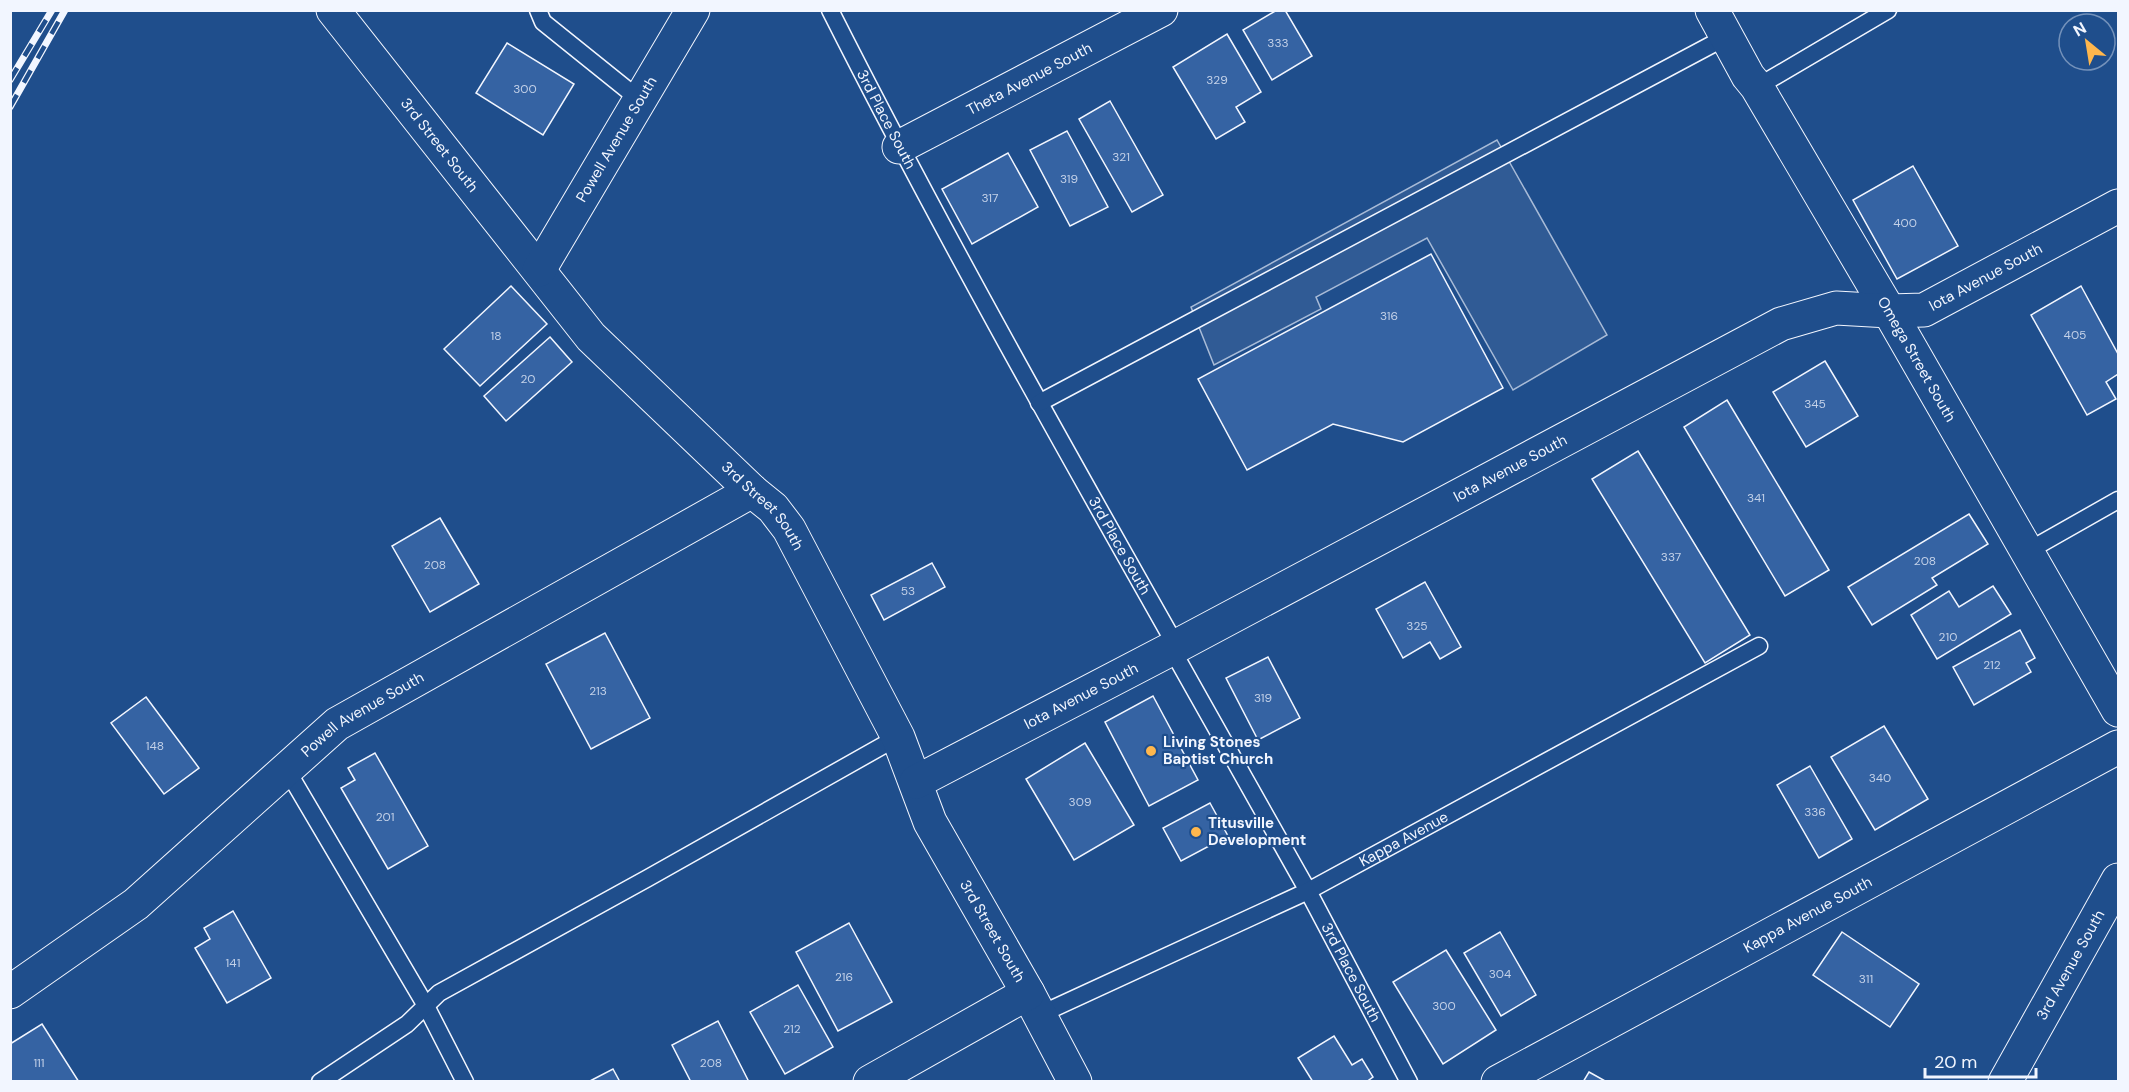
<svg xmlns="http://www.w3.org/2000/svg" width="2129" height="1092" viewBox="0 0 2129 1092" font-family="'DM Sans',sans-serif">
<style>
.built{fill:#305b95;stroke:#a8bbd7;stroke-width:1.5}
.building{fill:#3563a3;stroke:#f2f6ff;stroke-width:1.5}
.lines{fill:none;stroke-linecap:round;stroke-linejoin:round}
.lane-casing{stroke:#f2f6ff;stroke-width:19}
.street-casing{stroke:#f2f6ff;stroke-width:35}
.lane{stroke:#1f4e8c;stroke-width:16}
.street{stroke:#1f4e8c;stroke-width:33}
.rail-casing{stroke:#f2f6ff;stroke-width:7}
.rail{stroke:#1f4e8c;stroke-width:4.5;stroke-dasharray:14;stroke-linecap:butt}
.poi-dot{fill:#ffb74d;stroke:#1f4e8c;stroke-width:2}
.labels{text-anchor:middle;stroke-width:4.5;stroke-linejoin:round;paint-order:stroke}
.number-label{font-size:12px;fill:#c3d1e8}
.street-label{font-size:15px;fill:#f2f6ff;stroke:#1f4e8c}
.poi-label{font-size:15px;font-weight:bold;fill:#f2f6ff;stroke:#1f4e8c;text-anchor:start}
</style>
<rect width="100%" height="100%" fill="#1f4e8c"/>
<!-- built -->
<path class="built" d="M1497,140l110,195 -94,55 -86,-152 -111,59 5,12 -107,56 -23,-58z"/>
<!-- building -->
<g class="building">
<path d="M1277,10h8l27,46 -40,24 -29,-50z"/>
<path d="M1227,34l34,58 -25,15 9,15 -29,17 -43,-72z"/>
<path d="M507,43l67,41 -31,51 -67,-42z"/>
<path d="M1110,101l53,94 -31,17 -53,-93z"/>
<path d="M1067,131l41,76 -38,19 -40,-76z"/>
<path d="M1008,153l30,54 -66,37 -30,-55z"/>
<path d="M1913,166l45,80 -61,33 -44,-79z"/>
<path d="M1431,254l72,134 -100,54 -70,-18 -86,46 -49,-91z"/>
<path d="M511,286l36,38 -67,62 -36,-37z"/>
<path d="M2081,286l37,68v20l-12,8 10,17 -29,16 -56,-100z"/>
<path d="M550,337l22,25 -66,59 -22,-25z"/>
<path d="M1825,361l33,55 -52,31 -33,-55z"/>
<path d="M1727,400l102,170 -44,26 -101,-169z"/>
<path d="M1638,451l112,184 -45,28 -113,-184z"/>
<path d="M1969,514l19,30 -56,34 5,7 -65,40 -24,-38z"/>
<path d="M440,518l39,66 -49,28 -38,-66z"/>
<path d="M932,563l13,24 -61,33 -13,-25z"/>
<path d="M1425,582l36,65 -21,12 -10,-17 -27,16 -27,-49z"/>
<path d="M1993,586l18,28 -74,45 -26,-44 38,-24 10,16z"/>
<path d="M2020,630l15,28 -9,5 5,9 -57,33 -21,-38z"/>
<path d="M605,633l45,85 -59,31 -45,-85z"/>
<path d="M1268,657l32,61 -42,22 -32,-62z"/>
<path d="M1153,696l45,84 -49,26 -44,-84z"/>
<path d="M146,697l53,71 -35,26 -53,-71z"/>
<path d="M1884,726l44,73 -53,31 -44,-73z"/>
<path d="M1085,743l49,82 -60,35 -48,-81z"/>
<path d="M375,753l53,93 -40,23 -47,-81 14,-8 -7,-12z"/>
<path d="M1810,766l42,73 -33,19 -42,-73z"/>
<path d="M1210,803l18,33 -47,25 -18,-33z"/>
<path d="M233,911l38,67 -44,25 -32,-55 15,-9 -6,-11z"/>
<path d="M849,923l43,79 -54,29 -42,-79z"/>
<path d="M1500,932l36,63 -35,21 -37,-63z"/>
<path d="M1842,932l77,52 -29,43 -77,-52z"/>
<path d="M1446,950l50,80 -53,34 -50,-82z"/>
<path d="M798,985l35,62 -48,27 -35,-62z"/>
<path d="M718,1021l31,61h-58l-19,-37z"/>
<path d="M42,1024l37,58h-69v-38z"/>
<path d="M1334,1036l18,29 10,-6 11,18 -7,5h-53l-15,-24z"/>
<path d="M613,1069l7,13h-32z"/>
<path d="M1589,1072l18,10h-24z"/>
</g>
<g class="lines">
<defs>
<g id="lane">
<path d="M538,10l5,12 97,78"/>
<path id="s1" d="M830,10c107,212 223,418 340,625l9,27 129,229 101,191"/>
<path d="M1757,87l131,-77"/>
<path d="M1039,403l687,-366"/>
<path d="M2028,551l90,-51"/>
<path d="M287,770l139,236 39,76"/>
<path id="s2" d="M1039,1015l269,-124 451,-245"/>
<path d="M320,1082l87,-58 32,-31 209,-115 250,-141"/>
</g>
<g id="street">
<path id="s3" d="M333,10l258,327 161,154 21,17 16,21 109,208 32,85 98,171 47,89"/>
<path id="s4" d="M1712,10l36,66 9,11 132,224 229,399"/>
<path id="s5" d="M899,147l262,-137"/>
<path id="s6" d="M539,270l154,-260"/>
<path id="s7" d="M916,782l257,-134 608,-324 55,-16 53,3 35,-1 194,-104"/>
<path id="s8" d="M10,992l126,-88 201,-180 415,-233"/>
<path d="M870,1082l158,-89"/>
<path id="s9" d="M1498,1082l620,-335"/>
<path id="s10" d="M2005,1082l113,-202"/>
</g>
</defs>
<!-- lane casing -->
<use href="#lane" class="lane-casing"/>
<!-- street casing -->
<use href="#street" class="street-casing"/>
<!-- lane -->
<use href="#lane" class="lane"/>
<!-- street -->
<use href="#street" class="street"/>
<defs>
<g id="rail">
<path d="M10,80l42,-70"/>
<path d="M10,107l55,-97"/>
</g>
</defs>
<!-- rail casing -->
<use href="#rail" class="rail-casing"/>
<!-- rail -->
<use href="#rail" class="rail"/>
</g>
<!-- markers -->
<g class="poi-dot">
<circle cx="1151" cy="751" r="6"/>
<circle cx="1196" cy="832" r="6"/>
</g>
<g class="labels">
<!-- number labels -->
<g class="number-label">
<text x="1278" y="47">333</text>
<text x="1217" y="84">329</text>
<text x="525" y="93">300</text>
<text x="1121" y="161">321</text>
<text x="1069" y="183">319</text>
<text x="990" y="202">317</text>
<text x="1905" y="227">400</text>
<text x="1389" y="320">316</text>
<text x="2075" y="339">405</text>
<text x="496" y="340">18</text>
<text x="528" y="383">20</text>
<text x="1815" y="408">345</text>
<text x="1756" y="502">341</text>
<text x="1671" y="561">337</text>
<text x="1925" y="565">208</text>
<text x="435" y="569">208</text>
<text x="908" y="595">53</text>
<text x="1417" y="630">325</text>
<text x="1948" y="641">210</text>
<text x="1992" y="669">212</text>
<text x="598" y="695">213</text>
<text x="1263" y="702">319</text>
<text x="155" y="750">148</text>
<text x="1880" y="782">340</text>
<text x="1080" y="806">309</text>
<text x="1815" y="816">336</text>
<text x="385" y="821">201</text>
<text x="233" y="967">141</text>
<text x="1500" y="978">304</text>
<text x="844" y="981">216</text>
<text x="1866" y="983">311</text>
<text x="1444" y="1010">300</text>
<text x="792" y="1033">212</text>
<text x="39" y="1067">111</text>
<text x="711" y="1067">208</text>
</g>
<!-- street labels -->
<g class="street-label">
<text dy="5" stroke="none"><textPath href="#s5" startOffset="147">Theta Avenue South</textPath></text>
<text dy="5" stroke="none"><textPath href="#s1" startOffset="123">3rd Place South</textPath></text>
<text dy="5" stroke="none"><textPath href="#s6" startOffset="152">Powell Avenue South</textPath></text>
<text dy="5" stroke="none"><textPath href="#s3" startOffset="172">3rd Street South</textPath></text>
<text dy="5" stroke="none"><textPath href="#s7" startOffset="1194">Iota Avenue South</textPath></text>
<text dy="5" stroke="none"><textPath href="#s4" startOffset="405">Omega Street South</textPath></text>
<text dy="5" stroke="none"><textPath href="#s7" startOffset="672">Iota Avenue South</textPath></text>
<text dy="5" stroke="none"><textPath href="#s3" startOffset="658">3rd Street South</textPath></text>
<text dy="5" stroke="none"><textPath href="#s1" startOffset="609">3rd Place South</textPath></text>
<text dy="5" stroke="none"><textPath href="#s7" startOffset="186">Iota Avenue South</textPath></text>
<text dy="5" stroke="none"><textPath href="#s8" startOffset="450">Powell Avenue South</textPath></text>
<text dy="5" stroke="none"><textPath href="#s2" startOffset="405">Kappa Avenue</textPath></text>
<text dy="5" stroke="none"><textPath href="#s9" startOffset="352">Kappa Avenue South</textPath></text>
<text dy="5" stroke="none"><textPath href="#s3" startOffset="1144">3rd Street South</textPath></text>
<text dy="5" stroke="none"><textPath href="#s10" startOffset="134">3rd Avenue South</textPath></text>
<text dy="5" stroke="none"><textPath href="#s1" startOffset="1095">3rd Place South</textPath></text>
</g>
<!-- poi labels -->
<g class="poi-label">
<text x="1163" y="747">Living Stones<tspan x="1163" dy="17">Baptist Church</tspan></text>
<text x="1208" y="828">Titusville<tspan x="1208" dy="17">Development</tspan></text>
</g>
</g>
<!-- border -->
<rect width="2129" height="1092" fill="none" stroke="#f2f6ff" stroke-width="24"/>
<!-- north arrow -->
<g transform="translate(2087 42) rotate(330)"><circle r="28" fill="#1f4e8c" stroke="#7391ba" stroke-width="1.5"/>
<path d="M0-4.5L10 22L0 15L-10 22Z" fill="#ffb74d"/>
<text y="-9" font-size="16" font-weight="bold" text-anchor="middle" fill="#f2f6ff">N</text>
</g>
<!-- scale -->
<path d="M1925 1068v9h111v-9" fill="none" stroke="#f2f6ff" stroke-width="3"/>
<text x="1934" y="1068" font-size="18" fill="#f2f6ff" stroke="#1f4e8c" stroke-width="4.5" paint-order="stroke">20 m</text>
</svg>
